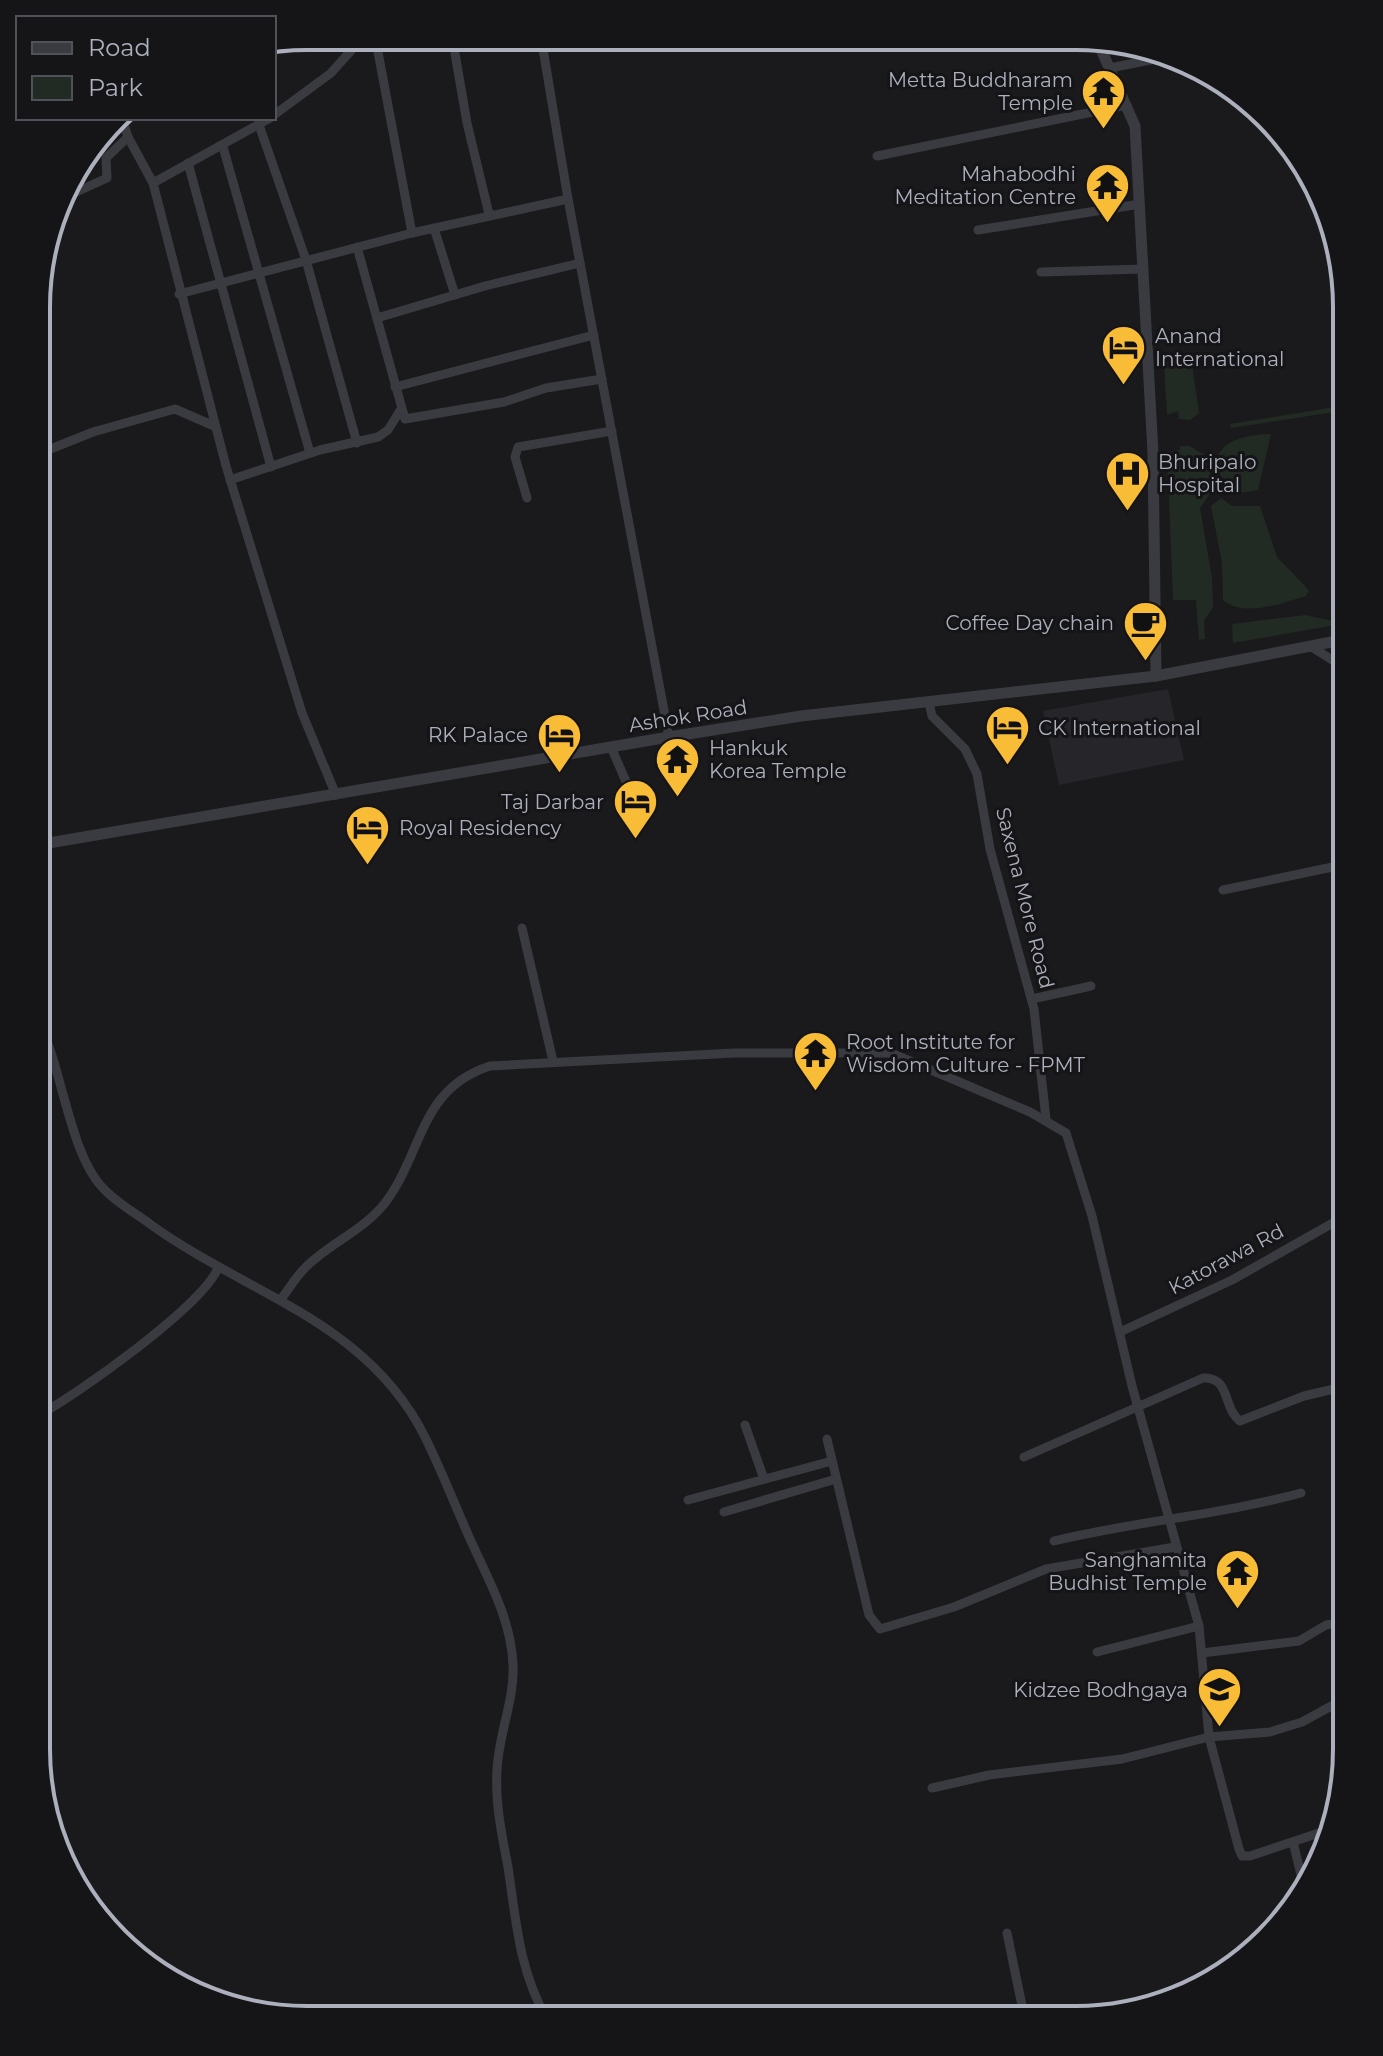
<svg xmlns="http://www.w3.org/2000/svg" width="1383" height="2056" viewBox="0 0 1383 2056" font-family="Montserrat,sans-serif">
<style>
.built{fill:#262529}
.green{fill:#212a23}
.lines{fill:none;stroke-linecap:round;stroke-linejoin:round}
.minor{stroke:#3a3b41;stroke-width:9}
.tertiary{stroke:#3a3b41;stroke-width:11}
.labels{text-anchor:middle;stroke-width:6;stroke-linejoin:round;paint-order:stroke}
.poi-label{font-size:20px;fill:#acb0bc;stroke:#151417;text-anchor:end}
.street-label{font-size:20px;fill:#acb0bc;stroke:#151417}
.rim{fill:none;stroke:#acb0bc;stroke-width:4}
</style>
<rect width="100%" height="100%" fill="#1a1a1c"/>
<!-- built -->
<path class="built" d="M1168,689l16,71 -125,25 -16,-74z"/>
<!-- green -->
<g class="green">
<path d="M1199,352l-7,13 7,48 -9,7 -11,-1 -1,-8 -11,4 -3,-52z"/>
<path d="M1347,405v5l-116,18 -1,-4z"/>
<path d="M1271,434l-13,56 -18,3 -12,-4c-29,-43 8,-54 43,-55z"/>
<path d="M1180,446h10l18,11 4,33 -12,18 12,70 1,30 -9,12 1,19 -6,1 -3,-40h-23l-6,-148 13,-2z"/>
<path d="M1221,498l11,8h28l17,51 28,29 4,5 -3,5c-23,7 -62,22 -83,4l-1,-37 -11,-57z"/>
<path d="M1305,615l27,6 15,-3v5l-114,20 -1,-19z"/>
</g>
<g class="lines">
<!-- minor -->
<g class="minor">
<path d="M375,36l37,197"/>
<path d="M452,36l15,87 22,91"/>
<path d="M541,37l27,162 101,538"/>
<path d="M1110,68l50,-10"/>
<path d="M274,115l57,-42 33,-37"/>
<path d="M122,118l6,19 25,46 73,283 76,247 34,82"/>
<path d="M259,125l47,135 51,183"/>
<path d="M223,147l87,306"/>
<path d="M877,156l250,-51"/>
<path d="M188,163l83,304"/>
<path d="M153,183l117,-65"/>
<path d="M63,198l44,-20 -1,-20 22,-21"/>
<path d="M434,228l21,67"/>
<path d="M978,230l162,-26"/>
<path d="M357,247l48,172 99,-17 42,-14 56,-9"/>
<path d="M1041,272l103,-3"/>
<path d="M179,294l233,-61 156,-34"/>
<path d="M377,318l108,-32 95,-23"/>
<path d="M395,387l199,-52"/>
<path d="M38,454l55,-22 82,-23 39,17"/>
<path d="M230,480l90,-30 58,-13 10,-7 13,-21"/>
<path d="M527,498l-12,-41 3,-10 94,-16"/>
<path d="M1310,646l27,17 10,34"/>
<path d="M929,702l3,14 33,33 12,25 13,75 44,160 12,110"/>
<path d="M611,747l23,53"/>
<path d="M1223,890l124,-26"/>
<path d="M522,928l31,133"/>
<path d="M1032,999l59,-13"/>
<path d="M37,1018c25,47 32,134 65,169 13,15 32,25 48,37 98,71 218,97 276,215 16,33 29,66 44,100 18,40 41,80 43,125 2,36 -15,71 -16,107 -2,32 5,65 11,96 8,53 11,104 39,152"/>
<path d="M281,1299c8,-10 14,-21 23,-30 24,-25 59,-38 81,-66 39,-52 34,-114 105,-137l244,-13h157l139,59 36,21 26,83 40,170 67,240 10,111 30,112 3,7h8l84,-28"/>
<path d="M1120,1332l112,-52 115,-65"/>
<path d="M37,1416c39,-20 165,-110 181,-148"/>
<path d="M745,1425l19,54"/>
<path d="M827,1439l42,176 11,14 74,-22 92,-38 129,-22"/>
<path d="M1024,1457l179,-79c28,-1 19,29 37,43l64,-25 43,-10"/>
<path d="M688,1500l144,-39"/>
<path d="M724,1512l112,-33"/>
<path d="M1054,1541c82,-20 166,-26 247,-48"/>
<path d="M1097,1652l102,-26"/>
<path d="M1202,1653l97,-12 27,-16 20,-3"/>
<path d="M1342,1757l4,-2"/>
<path d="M932,1788l57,-13 133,-16 87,-22 61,-5 32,-10 44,-24"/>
<path d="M1293,1842l9,37 8,1"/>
<path d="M1007,1933l18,87"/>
</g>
<!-- tertiary -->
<g class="tertiary">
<path d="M1096,38l39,88 18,327 3,223"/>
<path d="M37,845l632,-108 132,-21 355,-40 191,-37"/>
</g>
</g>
<!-- icons -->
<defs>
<symbol id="temple-pin" viewBox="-11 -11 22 30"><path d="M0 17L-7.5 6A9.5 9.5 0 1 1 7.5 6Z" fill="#f8bc36" stroke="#151417"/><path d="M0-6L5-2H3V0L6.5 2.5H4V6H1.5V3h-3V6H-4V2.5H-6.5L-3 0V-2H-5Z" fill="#111"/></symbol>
<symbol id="hotel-pin" viewBox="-11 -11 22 30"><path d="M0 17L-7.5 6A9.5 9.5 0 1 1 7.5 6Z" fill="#f8bc36" stroke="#151417"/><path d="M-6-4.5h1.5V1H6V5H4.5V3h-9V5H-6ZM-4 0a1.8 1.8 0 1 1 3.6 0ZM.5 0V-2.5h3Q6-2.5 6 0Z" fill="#111"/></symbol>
<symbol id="hospital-pin" viewBox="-11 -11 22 30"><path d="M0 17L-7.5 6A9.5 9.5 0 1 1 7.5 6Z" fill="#f8bc36" stroke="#151417"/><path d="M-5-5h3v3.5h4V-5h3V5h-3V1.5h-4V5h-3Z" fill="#111"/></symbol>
<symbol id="cafe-pin" viewBox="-11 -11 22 30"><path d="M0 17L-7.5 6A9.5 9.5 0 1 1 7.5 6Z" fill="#f8bc36" stroke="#151417"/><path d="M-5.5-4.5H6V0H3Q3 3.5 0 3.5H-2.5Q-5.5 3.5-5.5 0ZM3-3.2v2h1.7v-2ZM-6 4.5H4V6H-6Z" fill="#111"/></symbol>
<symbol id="school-pin" viewBox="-11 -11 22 30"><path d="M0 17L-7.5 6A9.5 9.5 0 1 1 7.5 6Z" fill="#f8bc36" stroke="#151417"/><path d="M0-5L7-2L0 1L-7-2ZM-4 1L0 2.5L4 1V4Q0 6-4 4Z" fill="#111"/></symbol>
</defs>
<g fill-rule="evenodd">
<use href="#temple-pin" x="1078" y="66" width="51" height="69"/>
<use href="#temple-pin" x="1082" y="160" width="51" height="69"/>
<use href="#hotel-pin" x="1098" y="322" width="51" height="69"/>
<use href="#hospital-pin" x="1102" y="448" width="51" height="69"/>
<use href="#cafe-pin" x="1120" y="598" width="51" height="69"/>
<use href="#hotel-pin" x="982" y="702" width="51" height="69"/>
<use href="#hotel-pin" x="534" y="710" width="51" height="69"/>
<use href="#temple-pin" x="652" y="734" width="51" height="69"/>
<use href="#hotel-pin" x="610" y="776" width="51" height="69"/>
<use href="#hotel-pin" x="342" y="802" width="51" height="69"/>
<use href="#temple-pin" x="790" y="1028" width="51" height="69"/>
<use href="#temple-pin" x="1212" y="1546" width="51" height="69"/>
<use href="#school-pin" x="1194" y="1664" width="51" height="69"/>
</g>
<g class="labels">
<!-- poi labels -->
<g class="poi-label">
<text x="1073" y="87">Metta Buddharam<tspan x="1073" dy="23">Temple</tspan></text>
<text x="1076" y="181">Mahabodhi<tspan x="1076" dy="23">Meditation Centre</tspan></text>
<text x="1155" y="343" text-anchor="start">Anand<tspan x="1155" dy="23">International</tspan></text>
<text x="1158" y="469" text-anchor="start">Bhuripalo<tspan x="1158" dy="23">Hospital</tspan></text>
<text x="1114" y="630">Coffee Day chain</text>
<text x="1038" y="735" text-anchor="start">CK International</text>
<text x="528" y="742">RK Palace</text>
<text x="709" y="755" text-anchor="start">Hankuk<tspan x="709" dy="23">Korea Temple</tspan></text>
<text x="604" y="809">Taj Darbar</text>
<text x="399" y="835" text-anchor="start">Royal Residency</text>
<text x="846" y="1049" text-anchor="start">Root Institute for<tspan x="846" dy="23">Wisdom Culture - FPMT</tspan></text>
<text x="1207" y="1567">Sanghamita<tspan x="1207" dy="23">Budhist Temple</tspan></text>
<text x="1188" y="1697">Kidzee Bodhgaya</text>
</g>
<!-- street labels -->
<g class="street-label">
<text transform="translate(688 716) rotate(-9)" y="7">Ashok Road</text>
<text transform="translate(1025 898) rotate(76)" y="7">Saxena More Road</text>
<text transform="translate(1226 1259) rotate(-28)" y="7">Katorawa Rd</text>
</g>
</g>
<!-- crop -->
<path d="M0 0H1383V2056H0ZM307 50H1076A257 257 0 0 1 1333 307V1749A257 257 0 0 1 1076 2006H307A257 257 0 0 1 50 1749V307A257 257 0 0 1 307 50Z" fill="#151417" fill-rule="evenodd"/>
<path class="rim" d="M307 50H1076A257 257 0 0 1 1333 307V1749A257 257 0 0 1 1076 2006H307A257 257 0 0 1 50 1749V307A257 257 0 0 1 307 50Z"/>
<!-- legend -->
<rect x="16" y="16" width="260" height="104" fill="#151417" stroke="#515259" stroke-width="2"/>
<rect x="32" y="42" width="40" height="12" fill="#3a3b41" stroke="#515259" stroke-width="2"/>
<text x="88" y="56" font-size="24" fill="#acb0bc">Road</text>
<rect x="32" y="76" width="40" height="24" fill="#212a23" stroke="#515259" stroke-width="2"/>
<text x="88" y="96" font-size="24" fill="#acb0bc">Park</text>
</svg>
